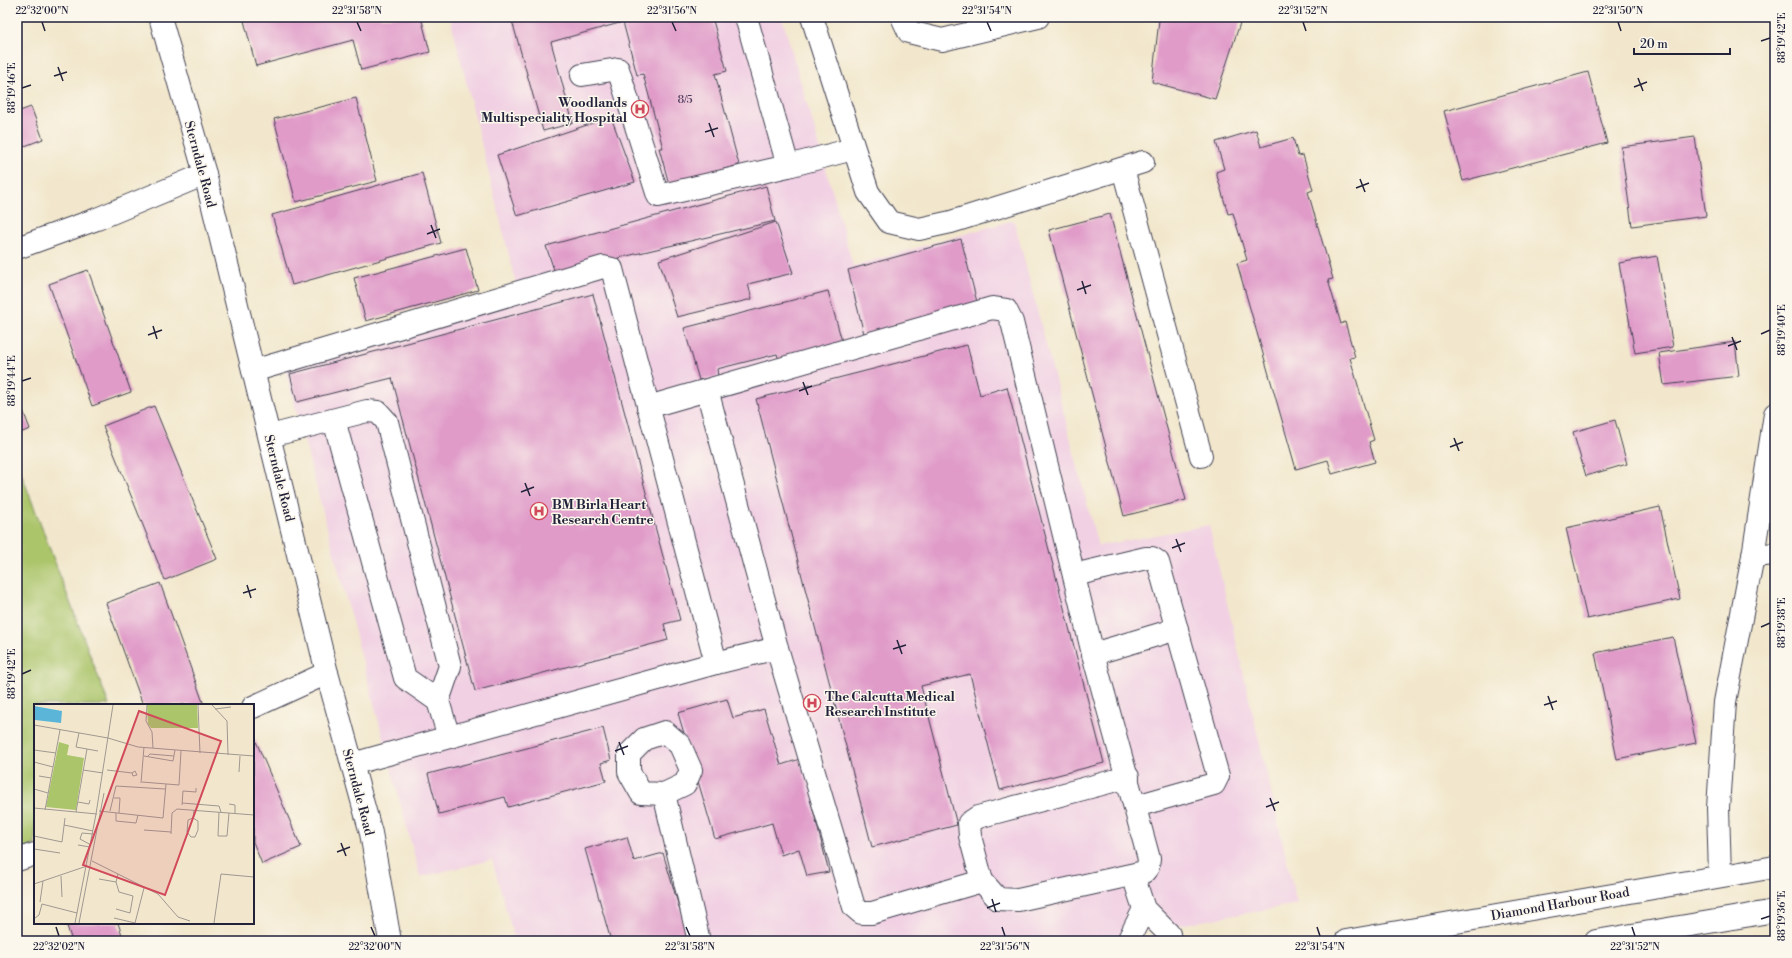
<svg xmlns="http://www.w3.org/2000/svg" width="1792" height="958" viewBox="0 0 1792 958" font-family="'Libre Bodoni',serif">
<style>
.built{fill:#f1d0e3}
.green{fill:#abc56b;stroke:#667453}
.building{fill:#e09bc9}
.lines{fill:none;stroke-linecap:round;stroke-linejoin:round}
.minor-casing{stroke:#414051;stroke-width:24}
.major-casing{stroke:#414051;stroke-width:24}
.minor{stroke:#fff;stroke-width:22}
.major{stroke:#fff;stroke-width:22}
.ticks{fill:none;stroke:#22223b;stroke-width:1.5}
.labels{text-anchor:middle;stroke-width:3;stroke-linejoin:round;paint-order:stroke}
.number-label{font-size:11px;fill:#52405e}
.poi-label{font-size:13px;font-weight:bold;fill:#22223b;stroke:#fbf7ec;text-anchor:start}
.street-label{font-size:13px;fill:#22223b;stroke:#fbf7ec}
.inset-road{fill:none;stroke:#9f9892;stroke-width:1}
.view{fill:#d1495b;fill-opacity:0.15;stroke:#d1495b;stroke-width:2}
.inset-edge{fill:none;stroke:#22223b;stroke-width:2}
.neatline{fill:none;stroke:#22223b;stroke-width:1.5}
.ticks-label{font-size:10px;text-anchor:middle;fill:#22223b}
</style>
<rect width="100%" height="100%" fill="#fbf7ec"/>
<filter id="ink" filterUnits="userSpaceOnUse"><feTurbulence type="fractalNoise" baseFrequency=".025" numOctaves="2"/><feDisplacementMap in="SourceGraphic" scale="8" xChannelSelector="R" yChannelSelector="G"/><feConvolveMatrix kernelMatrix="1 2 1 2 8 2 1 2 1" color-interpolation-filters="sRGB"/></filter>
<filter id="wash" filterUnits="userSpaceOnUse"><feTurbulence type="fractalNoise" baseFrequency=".012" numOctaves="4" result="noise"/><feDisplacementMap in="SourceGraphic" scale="16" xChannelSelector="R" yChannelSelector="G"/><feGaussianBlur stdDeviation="0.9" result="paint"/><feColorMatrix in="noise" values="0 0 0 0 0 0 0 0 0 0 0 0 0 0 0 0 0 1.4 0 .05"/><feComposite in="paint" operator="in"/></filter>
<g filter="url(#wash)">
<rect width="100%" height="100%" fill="#f2e7cc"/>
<!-- built -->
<path class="built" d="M450,17h332l53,183 18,66 161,-46 84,326 111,-21 88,379 -207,37h-575l-23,-81 -72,17 -139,-523 238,-58z"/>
<!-- green -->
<path class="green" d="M17,462l92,243h-74v140l-18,6z"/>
<g id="blocks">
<!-- building -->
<g class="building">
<path d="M243,17h178l9,35 -69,18 -8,-30 -97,26z"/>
<path d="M511,17h201l15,54 -12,3 24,91 -70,19 -10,-36h4l-20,-74 -6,1 -14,-53 -72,20 22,81 -30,8z"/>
<path d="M1147,17h95l-27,82 -63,-17 7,-62z"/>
<path d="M1588,72l19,71 -144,38 -19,-70z"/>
<path d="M356,98l21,83 -81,21 -22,-83z"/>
<path d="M31,107l12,32 -26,10v-37z"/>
<path d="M611,117l24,65 -118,34 -20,-61z"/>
<path d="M1256,130l5,17 32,-9 5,18 5,-1 10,35 -5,2 25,87 -5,1 13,44 4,-2 10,35 -5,1 24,82 -5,2 6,20 -43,12 -4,-14 -32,9 -59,-206 10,-3 -14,-47 -5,1 -12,-42 8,-3 -8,-27z"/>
<path d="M1695,137l11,79 -74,10 -11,-79z"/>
<path d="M422,173l19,70 -149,42 -20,-70z"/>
<path d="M766,186l9,35 -220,52 -9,-27z"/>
<path d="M1110,214l76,286 -62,16 -75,-286z"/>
<path d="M776,222l17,51 -45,11 4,15 -75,18 -18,-57z"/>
<path d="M961,239l17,67 -113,32 -17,-68z"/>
<path d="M466,248l12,42 -112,31 -12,-43z"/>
<path d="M1657,256l16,91 -38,6 -16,-90z"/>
<path d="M88,270l43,122 -39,14 -43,-122z"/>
<path d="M828,291l15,54 -64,15 -2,-6 -60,15 1,7 -19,4 -15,-52z"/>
<path d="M593,294l87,326 -16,4 4,16 -193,51 -83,-313 -95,24 -7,-28z"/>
<path d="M1735,342l4,34 -75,9 -5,-32z"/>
<path d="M967,345l13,50 27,-8 97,376 -104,27 -30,-116 -49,12 36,139 -85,22 -116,-448z"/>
<path d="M17,395l13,34 -13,5z"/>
<path d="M154,406l63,153 -52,21 -62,-154z"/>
<path d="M1615,420l12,44 -41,12 -13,-44z"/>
<path d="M1660,507l20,92 -93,20 -21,-91z"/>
<path d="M160,583l44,122h-61l-37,-102z"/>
<path d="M1673,637l23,106 -79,16 -22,-106z"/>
<path d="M727,699l6,19 31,-9 17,56 19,-6 29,113 -22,4 -8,-27 -18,6 -9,-32 -57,16 -37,-126z"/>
<path d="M603,728l8,32 -10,3 5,18 -98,26 -3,-10 -66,17 -11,-40z"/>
<path d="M255,739l46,108 -39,17 -9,-22v-102z"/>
<path d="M627,837l7,24 29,-8 26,88h-78l-26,-92z"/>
<path d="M66,923h52l6,18h-52z"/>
</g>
</g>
</g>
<g filter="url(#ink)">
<use href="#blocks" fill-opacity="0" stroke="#414051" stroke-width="1"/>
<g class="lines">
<defs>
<g id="minor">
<path d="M160,17l45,157 122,499 44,160 19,108"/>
<path d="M746,17l42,149"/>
<path d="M812,17l56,175 21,30 30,7 32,-7 192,-60"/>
<path d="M902,17l7,15 33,8 96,-23"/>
<path d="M582,75l36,-6 40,127 130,-30 65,-17"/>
<path d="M1123,169l78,287"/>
<path d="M17,248l80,-29 108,-45"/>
<path d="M253,371l350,-104 9,2 104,394"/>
<path d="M648,407l344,-99 14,2 6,12 81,332 56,205 -1,8 -4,5 -126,28 -20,-1 -16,-18 -110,32h-11l-7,-6 -77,-259 -70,-258"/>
<path d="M334,420l71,258 33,23"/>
<path d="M270,436l97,-25 11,1 9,10 63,244 -12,35 11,36"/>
<path d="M1753,556l22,-2"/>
<path d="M1074,575l72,-17h6l6,4 60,214 -4,8 -78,22"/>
<path d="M1093,654l84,-25"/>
<path d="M253,707l74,-34"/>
<path d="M665,732l15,13 11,25 -6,14 -21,10 -23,-1 -12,-21v-18l15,-15z"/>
<path d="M352,764l364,-101 61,-15"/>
<path d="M664,794l35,147"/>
<path d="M17,860l18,-6"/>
<path d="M1133,875l11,34 25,25 1,7"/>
<path d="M1720,875l-2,-67 7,-106 28,-146 22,-142"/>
<path d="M982,881l-12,-45 -1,-13 9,-6 150,-40"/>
<path d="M1128,941l16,-32"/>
</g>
<g id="major">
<path d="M1346,941l429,-74"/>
<path d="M1596,941l179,-30"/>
</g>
</defs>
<!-- minor casing -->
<use href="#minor" class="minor-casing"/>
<!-- major casing -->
<use href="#major" class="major-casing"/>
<!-- minor -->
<use href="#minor" class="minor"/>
<!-- major -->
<use href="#major" class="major"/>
</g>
</g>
<!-- ticks -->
<path class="ticks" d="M42,22l3,9M357,22l4,9M672,22l4,9M987,22l4,9M1303,22l3,9M1618,22l3,9M1761,41l9,-3M58,67l5,14M54,76l13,-4M1638,78l5,13M1634,87l13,-5M22,88l9,-3M709,123l5,14M705,132l13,-4M1360,179l5,13M1356,188l13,-5M431,225l5,13M427,234l13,-5M1082,281l4,13M1077,290l14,-5M153,326l4,13M1761,334l9,-4M148,335l14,-5M1732,337l5,13M1728,346l13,-5M22,381l9,-3M803,382l5,13M799,391l13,-5M1454,438l5,13M1450,447l13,-5M525,483l5,13M521,492l13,-5M1176,539l5,13M1172,548l13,-5M247,585l4,13M243,593l13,-4M1761,627l9,-4M897,640l5,14M893,649l13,-4M22,674l9,-4M1548,696l5,14M1544,705l13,-4M619,742l5,13M615,751l13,-5M1270,798l5,13M1266,807l13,-5M341,843l5,13M337,852l13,-5M992,899l4,13M987,908l13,-5M1761,919l9,-3M56,927l3,9M371,927l4,9M686,927l4,9M1002,927l3,9M1317,927l3,9M1632,927l3,9"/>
<!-- icons -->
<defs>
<symbol id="hospital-ring" viewBox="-11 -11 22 22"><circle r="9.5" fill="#fbf7ec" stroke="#d1495b" stroke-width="1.5"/><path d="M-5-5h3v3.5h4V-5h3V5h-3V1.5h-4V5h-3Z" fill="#d1495b"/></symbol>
</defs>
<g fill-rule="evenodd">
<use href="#hospital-ring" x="630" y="99" width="20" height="20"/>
<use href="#hospital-ring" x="529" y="501" width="20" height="20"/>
<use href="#hospital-ring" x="802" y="693" width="20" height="20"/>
</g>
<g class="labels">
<!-- number labels -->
<g class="number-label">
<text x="685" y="103">8/5</text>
</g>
<!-- poi labels -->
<g class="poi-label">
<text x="627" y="107" text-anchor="end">Woodlands<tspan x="627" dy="15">Multispeciality Hospital</tspan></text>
<text x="552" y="509">BM Birla Heart<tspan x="552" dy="15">Research Centre</tspan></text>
<text x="825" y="701">The Calcutta Medical<tspan x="825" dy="15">Research Institute</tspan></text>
</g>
<!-- street labels -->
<g class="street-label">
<text transform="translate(201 164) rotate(75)" y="5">Sterndale Road</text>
<text transform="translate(280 478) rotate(76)" y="5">Sterndale Road</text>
<text transform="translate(359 792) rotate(75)" y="5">Sterndale Road</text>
<text transform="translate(1560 903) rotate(-10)" y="5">Diamond Harbour Road</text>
</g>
</g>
<!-- overview -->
<g transform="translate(34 704)">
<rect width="220" height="220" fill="#f2e7cc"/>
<path d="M113,1h50l1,23h-47l-3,-4zM25,38l10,3 -2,10 17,3 -8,52 -30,-3z" fill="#abc56b"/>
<path d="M0,2l28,5 -1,12 -26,-3z" fill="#5bb5d8"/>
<path class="inset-road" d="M113,1l-1,16 6,11 1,16M164,1l2,48M178,1l15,16 1,34M181,5l16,-2M0,21l74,13 30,9 116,9M45,29l-3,14 22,4M0,46l22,3M110,52l29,5 2,-11M113,53l3,-3 24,2M0,58l19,5M49,66l20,3M73,66l25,3 3,-2 2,4 -4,1 -1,-3M205,68l1,-16M5,72l12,2M108,78l37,3 2,-34M107,79l3,-36M0,85l14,4M80,94h6l-1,15M44,98l11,2 1,-4M148,99l37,3 2,6M195,100l6,1v8M148,101l1,-14 13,1v-4M0,104l63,6M11,106l15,-80M65,107l64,7 3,-34M76,107l6,-25 49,3M42,108l11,-63M185,108l-1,24h9l2,-23M82,109v8l20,2 2,-8M159,114l5,3v9l-3,7h-4l-4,-5 1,-12 5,-2 1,-8M30,121l29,6M110,126l27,2M137,130l1,-21 5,-4 77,6M0,132l28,6 3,-24M44,141l12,2M57,141l-11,-6 2,-6 11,1M0,145l26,4M58,157l66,33 20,23 12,4M27,172l1,21M65,175l17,3M0,180l53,-18M6,198l3,-21M82,205l14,4 3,-17 -14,-4 -3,-10 2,-8M1,214l4,-3 3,-11 35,9M80,214l21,5M41,219l21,-109 17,-109M45,219l25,-130M101,219l9,-35M180,219l7,-49 33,3"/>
<path class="view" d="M105,7l82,30 -56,154 -82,-30z"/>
<rect width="220" height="220" class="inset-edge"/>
</g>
<!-- margin -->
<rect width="1792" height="958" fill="none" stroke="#fbf7ec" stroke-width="44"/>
<!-- scale -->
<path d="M1634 48v6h96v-6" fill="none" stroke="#22223b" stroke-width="2"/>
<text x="1640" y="48" font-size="12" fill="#22223b" stroke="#fbf7ec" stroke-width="3" paint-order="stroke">20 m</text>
<rect x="22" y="22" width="1748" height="914" class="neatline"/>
<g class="ticks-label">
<text x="42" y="14">22°32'00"N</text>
<text x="357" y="14">22°31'58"N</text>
<text x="672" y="14">22°31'56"N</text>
<text x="987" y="14">22°31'54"N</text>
<text x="1303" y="14">22°31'52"N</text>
<text x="1618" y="14">22°31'50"N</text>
<text transform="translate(1781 38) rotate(-90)" y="4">88°19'42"E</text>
<text transform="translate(11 88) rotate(-90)" y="4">88°19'46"E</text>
<text transform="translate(1781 330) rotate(-90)" y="4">88°19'40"E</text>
<text transform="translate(11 381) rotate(-90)" y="4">88°19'44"E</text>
<text transform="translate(1781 623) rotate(-90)" y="4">88°19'38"E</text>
<text transform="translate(11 674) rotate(-90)" y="4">88°19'42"E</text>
<text transform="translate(1781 916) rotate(-90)" y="4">88°19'36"E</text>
<text x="59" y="950">22°32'02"N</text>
<text x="375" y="950">22°32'00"N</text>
<text x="690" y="950">22°31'58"N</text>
<text x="1005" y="950">22°31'56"N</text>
<text x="1320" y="950">22°31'54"N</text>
<text x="1635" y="950">22°31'52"N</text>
</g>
</svg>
